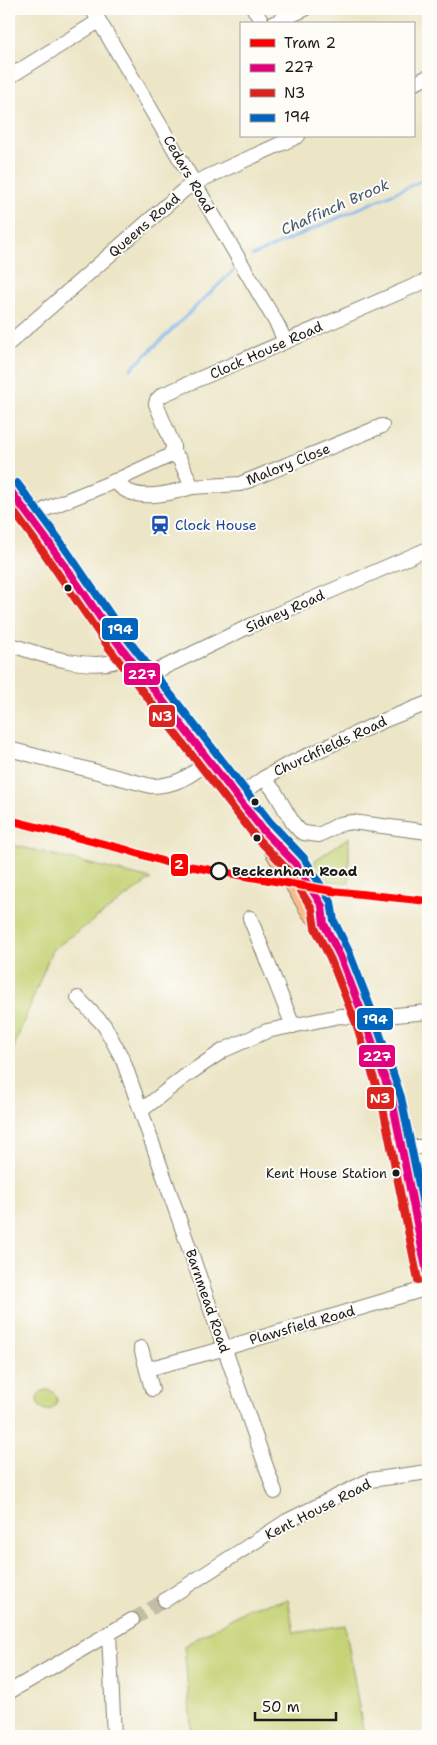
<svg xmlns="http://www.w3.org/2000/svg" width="437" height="1745" viewBox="0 0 437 1745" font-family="'Shantell Sans',sans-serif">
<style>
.green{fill:#c5d274;stroke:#707748}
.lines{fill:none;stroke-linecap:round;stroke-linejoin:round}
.stream{stroke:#7db6ed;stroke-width:3}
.minor-tunnel{stroke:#c2bda4;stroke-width:14;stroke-dasharray:14 7;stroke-linecap:butt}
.minor-casing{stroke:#848071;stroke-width:16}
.major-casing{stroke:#848071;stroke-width:20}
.minor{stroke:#fff;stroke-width:14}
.major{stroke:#fabb8c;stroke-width:18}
.bus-1-casing{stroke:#fdfcf7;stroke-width:11}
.bus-2-casing{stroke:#fdfcf7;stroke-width:11}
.bus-3-casing{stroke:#fdfcf7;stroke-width:11}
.bus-1{stroke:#e5007d;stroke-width:8}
.bus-2{stroke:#dc241f;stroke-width:8}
.bus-3{stroke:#0065bd;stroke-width:8}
.tram-1-casing{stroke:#fdfcf7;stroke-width:11}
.tram-1{stroke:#f00;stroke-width:8}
.bus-dot{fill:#1c1c1c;stroke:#fdfcf7;stroke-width:2}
.stop-dot{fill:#fdfcf7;stroke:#1c1c1c;stroke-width:2.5}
.labels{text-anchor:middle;stroke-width:4;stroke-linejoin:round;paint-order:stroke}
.bus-label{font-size:13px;fill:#1c1c1c;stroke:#fdfcf7;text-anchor:end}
.street-label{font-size:14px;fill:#1c1c1c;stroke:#fdfcf7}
.transit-label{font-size:14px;fill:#164399;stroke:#fdfcf7;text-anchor:start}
.stop-label{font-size:14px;font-weight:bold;fill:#1c1c1c;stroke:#fdfcf7;text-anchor:start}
.water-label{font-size:15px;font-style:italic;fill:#435a70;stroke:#fdfcf7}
.line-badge{stroke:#fdfcf7;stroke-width:2}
.badge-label{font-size:14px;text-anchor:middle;font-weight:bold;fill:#fff}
</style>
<rect width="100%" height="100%" fill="#fdfcf7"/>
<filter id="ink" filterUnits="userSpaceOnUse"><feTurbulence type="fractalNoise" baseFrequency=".02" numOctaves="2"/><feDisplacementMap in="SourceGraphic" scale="10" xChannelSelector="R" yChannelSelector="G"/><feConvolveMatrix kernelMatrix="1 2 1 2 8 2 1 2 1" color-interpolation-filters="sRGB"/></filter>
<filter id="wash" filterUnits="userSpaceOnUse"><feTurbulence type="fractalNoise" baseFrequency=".0096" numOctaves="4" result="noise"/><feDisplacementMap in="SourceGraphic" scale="20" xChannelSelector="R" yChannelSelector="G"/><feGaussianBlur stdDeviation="1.12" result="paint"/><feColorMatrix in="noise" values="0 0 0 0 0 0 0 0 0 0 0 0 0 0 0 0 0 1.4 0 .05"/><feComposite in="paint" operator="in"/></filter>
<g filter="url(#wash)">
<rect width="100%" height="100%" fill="#ece5c6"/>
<!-- green -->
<g class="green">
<path d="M349,837v46l-28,-3 -8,-13 3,-3 -2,-3z"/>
<path d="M9,844l142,35 -99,71 -43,109z"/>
<circle cx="47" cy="1400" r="10"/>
<path d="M288,1600l6,33 51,-8 19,111h-172l-8,-90 67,-39z"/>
</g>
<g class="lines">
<!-- stream -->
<g class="stream">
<path d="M252,256l176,-78"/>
<path d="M131,369l102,-98"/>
</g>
</g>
</g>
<g filter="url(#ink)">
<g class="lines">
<!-- minor-tunnel -->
<path class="minor-tunnel" d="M132,1620l33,-20"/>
<defs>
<g id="minor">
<path d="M92,9l185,315 8,17"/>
<path d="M254,9l9,15"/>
<path d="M272,24l33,-15"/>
<path d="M9,77l90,-56"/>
<path d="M413,84l15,-7"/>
<path d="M9,343l175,-153 10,-7 104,-47"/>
<path d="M115,481c18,23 53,13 77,6l-12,-27 -8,-8"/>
<path d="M192,487l48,-3 142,-58"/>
<path d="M31,518l17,-10 67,-27 54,-25 4,-7v-4l-17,-41 1,-4 5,-5 266,-115"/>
<path d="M9,644c31,11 90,31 119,12"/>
<path d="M144,677l108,-52 176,-76"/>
<path d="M9,749l142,37c24,0 39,-9 57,-25"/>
<path d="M264,778l11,14 18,31 7,8 4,2 15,2 21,-11 12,-2 76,10"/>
<path d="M236,798l28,-20 23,-13 98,-45 43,-17"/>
<path d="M250,918l43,108"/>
<path d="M78,998l26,27 19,35 152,432"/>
<path d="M142,1110l42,-33 40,-27 43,-19 73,-15 24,2 64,-6"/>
<path d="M401,1147h27"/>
<path d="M141,1348l11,41"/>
<path d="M147,1369l68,-18 213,-63"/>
<path d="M165,1600l122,-79 83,-41 58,-8"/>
<path d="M109,1634l5,102"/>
<path d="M9,1692l123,-72"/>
</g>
<g id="major">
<path d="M9,489l43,58 65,95 45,59 100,128 34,35 26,42 2,18"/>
<path d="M273,849l37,62 17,18 13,27 24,62 28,82 36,178"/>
</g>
</defs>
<!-- minor casing -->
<use href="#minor" class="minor-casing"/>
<!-- major casing -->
<use href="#major" class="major-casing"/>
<!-- minor -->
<use href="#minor" class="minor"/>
<!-- major -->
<use href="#major" class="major"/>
<defs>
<path id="bus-1" d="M9,489l43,58 65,95 145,187 34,35 26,42 2,18 16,32 24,62 28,82 36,178"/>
<path id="bus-2" d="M9,505l35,48 65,95 145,187 34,35 24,39 3,19 16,32 24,61 27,82 36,177"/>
<path id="bus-3" d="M17,483l43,58 65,95 145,186 34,36 27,44 3,19 15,31 24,62 28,83 27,132"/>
</defs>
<!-- bus-1 casing -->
<use href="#bus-1" class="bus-1-casing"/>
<!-- bus-2 casing -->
<use href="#bus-2" class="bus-2-casing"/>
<!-- bus-3 casing -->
<use href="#bus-3" class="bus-3-casing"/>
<!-- bus-1 -->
<use href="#bus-1" class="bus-1"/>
<!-- bus-2 -->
<use href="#bus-2" class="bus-2"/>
<!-- bus-3 -->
<use href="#bus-3" class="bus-3"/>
<defs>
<path id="tram-1" d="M9,820l118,30 38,12 167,29 96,10"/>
</defs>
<!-- tram-1 casing -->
<use href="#tram-1" class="tram-1-casing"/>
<!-- tram-1 -->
<use href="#tram-1" class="tram-1"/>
</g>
</g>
<!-- icons -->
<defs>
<symbol id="station-bare" viewBox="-9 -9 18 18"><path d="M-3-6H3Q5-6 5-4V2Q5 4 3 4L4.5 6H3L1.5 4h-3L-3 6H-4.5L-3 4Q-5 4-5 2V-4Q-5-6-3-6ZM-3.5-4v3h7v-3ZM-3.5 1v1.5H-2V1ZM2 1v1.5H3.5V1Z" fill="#1a4fb4" stroke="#fdfcf7" stroke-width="2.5" paint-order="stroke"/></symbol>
</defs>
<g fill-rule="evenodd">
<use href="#station-bare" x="146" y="511" width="28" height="28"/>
</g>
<!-- markers -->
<g class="bus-dot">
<circle cx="68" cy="588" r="4.5"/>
<circle cx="255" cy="802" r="4.5"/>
<circle cx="257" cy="838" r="4.5"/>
<circle cx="396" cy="1173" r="4.5"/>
</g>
<circle class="stop-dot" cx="219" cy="871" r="8"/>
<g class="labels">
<!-- bus labels -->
<g class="bus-label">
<text x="387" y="1178">Kent House Station</text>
</g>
<!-- street labels -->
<g class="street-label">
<text transform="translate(189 174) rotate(60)" y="5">Cedars Road</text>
<text transform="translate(144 225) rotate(-41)" y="5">Queens Road</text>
<text transform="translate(266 350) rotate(-24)" y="5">Clock House Road</text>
<text transform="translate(288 464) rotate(-22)" y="5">Malory Close</text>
<text transform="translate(285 611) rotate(-24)" y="5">Sidney Road</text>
<text transform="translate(330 746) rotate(-25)" y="5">Churchfields Road</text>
<text transform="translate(208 1301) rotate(71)" y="5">Barnmead Road</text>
<text transform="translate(302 1325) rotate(-16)" y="5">Plawsfield Road</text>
<text transform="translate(318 1509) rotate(-27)" y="5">Kent House Road</text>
</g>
<!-- transit labels -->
<g class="transit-label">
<text x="175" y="530">Clock House</text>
</g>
<!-- stop labels -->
<g class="stop-label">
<text x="232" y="876">Beckenham Road</text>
</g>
<!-- water labels -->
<g class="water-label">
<text transform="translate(335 207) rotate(-24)" y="5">Chaffinch Brook</text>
</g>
</g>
<g class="line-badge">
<rect x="101" y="617" width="38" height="24" rx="5" fill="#0065bd"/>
<rect x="123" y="662" width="38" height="24" rx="5" fill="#e5007d"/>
<rect x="148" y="704" width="28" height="24" rx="5" fill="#dc241f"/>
<rect x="170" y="853" width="19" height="24" rx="5" fill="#f00"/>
<rect x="356" y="1007" width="38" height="24" rx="5" fill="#0065bd"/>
<rect x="358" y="1044" width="38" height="24" rx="5" fill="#e5007d"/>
<rect x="366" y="1086" width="29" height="24" rx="5" fill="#dc241f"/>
</g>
<g class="badge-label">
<text x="120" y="634">194</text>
<text x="142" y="679">227</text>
<text x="162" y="721">N3</text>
<text x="179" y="869">2</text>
<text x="375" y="1024">194</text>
<text x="377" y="1061">227</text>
<text x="380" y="1103">N3</text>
</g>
<!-- margin -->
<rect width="437" height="1745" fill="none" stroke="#fdfcf7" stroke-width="30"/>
<!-- legend -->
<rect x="240" y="22" width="175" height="115" fill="#fdfcf7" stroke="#a3a29f"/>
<rect x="250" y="39" width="25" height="8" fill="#ff0000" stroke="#a3a29f"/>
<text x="284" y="48" font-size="15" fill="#1c1c1c">Tram 2</text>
<rect x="250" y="64" width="25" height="8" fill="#e5007d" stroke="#a3a29f"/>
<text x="284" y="72" font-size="15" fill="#1c1c1c">227</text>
<rect x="250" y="89" width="25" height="8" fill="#dc241f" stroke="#a3a29f"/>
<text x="284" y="98" font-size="15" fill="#1c1c1c">N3</text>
<rect x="250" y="114" width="25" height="8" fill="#0065bd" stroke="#a3a29f"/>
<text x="284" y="122" font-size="15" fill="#1c1c1c">194</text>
<!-- scale -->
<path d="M255 1712v8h81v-8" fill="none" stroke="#1c1c1c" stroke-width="2.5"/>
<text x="262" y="1712" font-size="15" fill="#1c1c1c" stroke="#fdfcf7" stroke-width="4" paint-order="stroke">50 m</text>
</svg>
